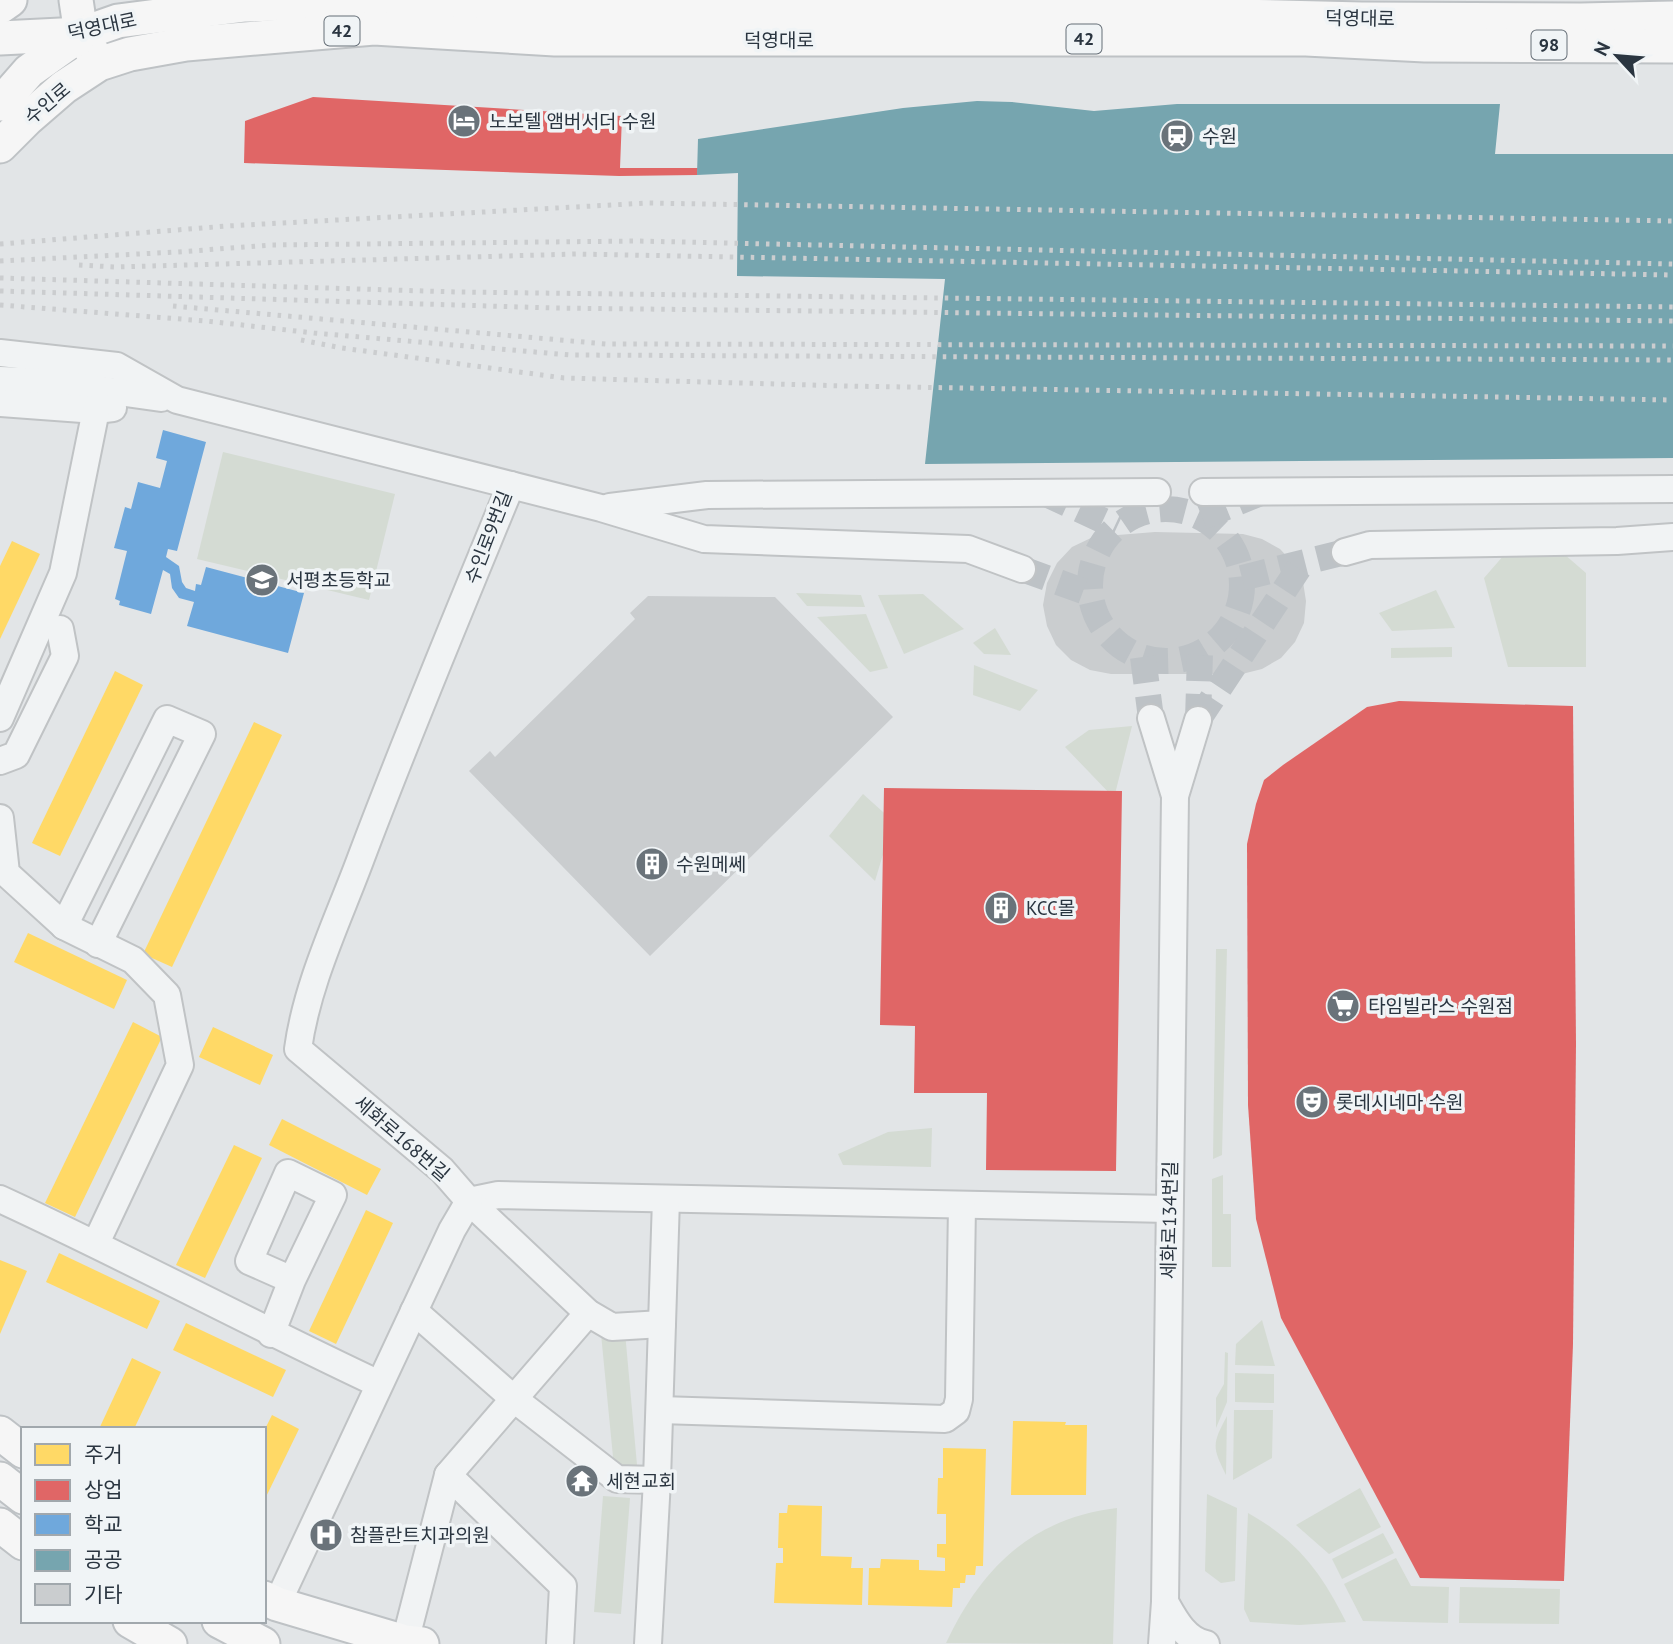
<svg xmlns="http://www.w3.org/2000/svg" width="1673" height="1644" viewBox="0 0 1673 1644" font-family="'PT Sans','Noto Sans KR',sans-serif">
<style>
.green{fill:#d4dbd3}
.homes{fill:#ffd966}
.shops{fill:#e06666}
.schools{fill:#6fa8dc}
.public{fill:#76a5af}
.building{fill:#cacdcf}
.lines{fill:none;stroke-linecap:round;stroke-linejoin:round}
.minor-tunnel{stroke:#bdc2c6;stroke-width:26;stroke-dasharray:26 13;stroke-linecap:butt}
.minor-casing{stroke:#c0c3c5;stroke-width:30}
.major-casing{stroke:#bec2c5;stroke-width:37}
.minor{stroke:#f1f3f4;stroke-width:26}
.major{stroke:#f6f6f6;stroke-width:33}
.rail{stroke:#cbcdcf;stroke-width:5;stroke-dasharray:3.5 7;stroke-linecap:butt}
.labels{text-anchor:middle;stroke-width:7;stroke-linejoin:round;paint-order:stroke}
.shield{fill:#f0f4f6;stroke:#656e77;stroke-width:2}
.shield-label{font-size:18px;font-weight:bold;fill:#2a3540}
.street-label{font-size:19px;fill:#2a3540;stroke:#f0f4f6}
.poi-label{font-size:19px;fill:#2a3540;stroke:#f0f4f6;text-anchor:start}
</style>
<rect width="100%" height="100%" fill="#e2e5e7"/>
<!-- green -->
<g class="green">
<path d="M223,452l172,42 -26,106 -172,-41z"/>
<path d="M1564,554l22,19v94h-78l-24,-89 20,-23z"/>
<path d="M1436,590l19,38 -63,3 -13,-18z"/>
<path d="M796,593l65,2 4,12 -58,-1z"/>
<path d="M923,594l41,35 -60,25 -26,-59z"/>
<path d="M866,614l22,54 -18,4 -53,-55z"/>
<path d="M995,628l16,27 -27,-1 -11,-11z"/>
<path d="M1452,647v10l-61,1v-10z"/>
<path d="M974,665l64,25 -18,21 -47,-16z"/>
<path d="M1132,726l-18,72 -49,-51 24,-17z"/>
<path d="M863,794l30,27 -18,60 -46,-45z"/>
<path d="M1216,949h11l-5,206 -9,4z"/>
<path d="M932,1128l-1,39 -88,-2 -5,-11 50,-22z"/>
<path d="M1223,1175v39h8v53h-19v-88z"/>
<path d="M1262,1320l13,46 -40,-1 1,-21z"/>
<path d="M625,1332l12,133 -23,2 -13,-133z"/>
<path d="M1225,1352l3,1 -1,49 -11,26v-30l8,-14z"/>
<path d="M1235,1373l39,1v29l-39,-1z"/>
<path d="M1234,1410h39l-1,48 -39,22z"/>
<path d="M1227,1416l-1,59c-14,-28 -14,-31 1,-59z"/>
<path d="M1360,1488l21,39 -52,27 -33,-29z"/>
<path d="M1207,1494l30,14 -2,73 -14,2 -16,-12z"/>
<path d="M603,1496l27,2 -9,116 -27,-2z"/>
<path d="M1117,1508l-4,136 -167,-1c35,-75 86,-125 171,-135z"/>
<path d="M1248,1513c50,28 73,59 98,109l-47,3 -49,-3 -6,-13z"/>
<path d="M1383,1533l11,20 -52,26 -10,-20z"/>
<path d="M1396,1558l15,28 38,1 -1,36 -85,-2 -19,-37z"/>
<path d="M1460,1587l100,2 -1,35 -100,-1z"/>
</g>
<!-- homes -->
<g class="homes">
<path d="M12,541l28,13 -40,85v-73z"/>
<path d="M115,671l28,14 -83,171 -28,-13z"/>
<path d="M254,722l28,13 -110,232 -29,-13z"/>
<path d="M28,933l99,47 -13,29 -100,-47z"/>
<path d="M133,1022l29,15 -87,180 -30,-14z"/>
<path d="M213,1027l60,28 -13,30 -61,-28z"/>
<path d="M282,1119l99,50 -14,26 -98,-50z"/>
<path d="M234,1145l28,13 -57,120 -29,-13z"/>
<path d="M366,1210l27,13 -57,121 -27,-13z"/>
<path d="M59,1253l101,48 -13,28 -101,-47z"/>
<path d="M0,1260l27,11 -27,63z"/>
<path d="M186,1323l100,47 -13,27 -100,-47z"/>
<path d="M132,1358l29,14 -27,57h-35z"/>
<path d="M272,1415l27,14 -35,72v-70z"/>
<path d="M1013,1421l53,1 -1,3h22l-1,70h-75z"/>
<path d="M943,1448l43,1 -3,117h-7l-1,9h-9l-1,8h-5v5h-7l-1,19 -84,-2 1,-37h11l1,-9 38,1v10l26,1v-13l-8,-1v-13h9v-30h-9l1,-36h5z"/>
<path d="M788,1505l34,1 -1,50 31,1 -1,11h12l-1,37 -88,-2 2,-40h7v-15h-5l1,-35h8z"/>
</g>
<!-- shops -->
<g class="shops">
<path d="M313,97l309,19 -2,52h78l-1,7 -78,1 -375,-13 1,-42z"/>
<path d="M1399,701l174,5 3,338 -3,300 -9,237 -144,-3 -139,-260 -25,-99 -8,-114 -1,-261 9,-40 8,-24 19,-15 84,-58z"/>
<path d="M884,788l238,3 -6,380 -130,-1 1,-77h-73l1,-67 -35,-1z"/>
</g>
<!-- schools -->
<path class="schools" d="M163,430l43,12 -29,109 -9,-2 -2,8 13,9 3,16 4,6 9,3 1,-7 5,1 5,-18 98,26 -16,60 -101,-27 7,-24 -15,-4 -7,-10 -2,-14 -7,-4 -12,44 -32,-9 1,-4 -5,-2 12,-48 -13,-3 11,-41 6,2 7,-27 22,6 7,-27 -11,-3z"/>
<!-- public -->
<path class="public" d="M977,101l35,1 82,9 83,-7h323l-5,50h178v304l-748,6 20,-185 -208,-3 1,-103 -41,2 1,-36 205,-31z"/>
<!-- building -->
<g class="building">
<path d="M1155,532l88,2 19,5 18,10 14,15 9,18 3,19 -2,22 -9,19 -14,16 -19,11 -20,5h-131l-21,-4 -19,-10 -15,-15 -9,-19 -4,-21 4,-22 10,-20 15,-16 21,-10z"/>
<path d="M648,596l127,1 118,120 -243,239 -181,-185 21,-20 5,6 140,-138 -5,-6z"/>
</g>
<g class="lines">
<!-- minor-tunnel -->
<g class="minor-tunnel">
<path d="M1044,493l73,34"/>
<circle cx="1166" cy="585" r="76"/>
<path d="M1202,517l61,-25"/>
<path d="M1022,569l69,25"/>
<path d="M1242,578l103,-26"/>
<path d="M1143,657l8,61"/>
<path d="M1198,720l105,-158"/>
<path d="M1198,720l2,-67"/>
</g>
<defs>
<g id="minor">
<path d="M0,353l117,13 60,34 424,108 103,31 264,10 54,20"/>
<path d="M0,380l47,2 114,16"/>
<path d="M0,403l96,7 17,-2"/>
<path d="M1203,492l470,-3"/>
<path d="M610,507l97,-12 450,-3"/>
<path d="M1345,552l25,-7 247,-4 56,-4"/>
<path d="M0,718l63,-145 33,-163"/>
<path d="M1151,718l24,78"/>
<path d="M0,761l16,-6 49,-99 -5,-27"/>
<path d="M0,818l6,55 58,53 69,34 34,35 13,70 -84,178"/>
<path d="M64,926l103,-207 35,15 -104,210"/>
<path d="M0,1199c128,59 251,125 379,185"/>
<path d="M469,1201l29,-6 671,14"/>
<path d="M469,1201l119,112 24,14 50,-3"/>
<path d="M414,1311l100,88 103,80 40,1"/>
<path d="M271,1334l21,-54 41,-85 -45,-22 -39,88 43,19"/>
<path d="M660,1410l285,9 11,-8 3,-12 3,-194"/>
<path d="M448,1475l115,111 -3,58"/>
<path d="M1165,1602c9,16 20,38 41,42"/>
<path d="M277,1604l175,-374 17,-29 -27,-31 -144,-121c9,-66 40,-129 63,-191 47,-125 99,-249 150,-373"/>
<path d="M405,1642l43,-167 140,-162"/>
<path d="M648,1644l9,-164 9,-281"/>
<path d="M1162,1644l3,-42 10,-806 23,-76"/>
</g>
<g id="major">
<path d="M76,0l5,34 12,19"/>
<path d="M0,7l10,-7"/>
<path d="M0,38l81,-4 37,-13 127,-16 94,-3 185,6 258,1 124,-1 456,11 219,1 92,-2"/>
<path d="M0,104l29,-33 52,-37"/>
<path d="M0,146l27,-27 37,-32 35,-23 31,-10 56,-10 188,-16 181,11h751l119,6 248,1"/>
<path d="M0,1433l23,18"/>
<path d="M0,1479l23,18"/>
<path d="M0,1525l23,18"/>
<path d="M264,1598l13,6 128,38 17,2"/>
<path d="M130,1621l40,23"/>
<path d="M219,1621l44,23"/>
</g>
</defs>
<!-- minor casing -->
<use href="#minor" class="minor-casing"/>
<!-- major casing -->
<use href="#major" class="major-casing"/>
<!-- minor -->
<use href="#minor" class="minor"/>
<!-- major -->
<use href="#major" class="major"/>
<!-- rail -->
<g class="rail">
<path d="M0,244l227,-18 421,-23 1025,18"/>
<path d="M0,261l178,-9 93,-7 365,-4 1037,23"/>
<path d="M79,265l37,2 460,-13 1097,21"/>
<path d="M0,278l457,14 1216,15"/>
<path d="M0,291l554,17 1119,13"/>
<path d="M0,305l206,16 108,12 256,22 1103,5"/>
<path d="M173,306l433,38 1067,2"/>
<path d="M301,340l41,8 222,30 282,8 827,14"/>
</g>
</g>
<!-- icons -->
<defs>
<symbol id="hotel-disc" viewBox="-11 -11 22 22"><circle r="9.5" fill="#6a737a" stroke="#f0f4f6"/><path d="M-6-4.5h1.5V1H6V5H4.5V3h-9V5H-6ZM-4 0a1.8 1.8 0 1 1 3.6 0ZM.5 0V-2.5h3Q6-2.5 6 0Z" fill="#fff"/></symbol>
<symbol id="station-disc" viewBox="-11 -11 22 22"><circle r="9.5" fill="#6a737a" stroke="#f0f4f6"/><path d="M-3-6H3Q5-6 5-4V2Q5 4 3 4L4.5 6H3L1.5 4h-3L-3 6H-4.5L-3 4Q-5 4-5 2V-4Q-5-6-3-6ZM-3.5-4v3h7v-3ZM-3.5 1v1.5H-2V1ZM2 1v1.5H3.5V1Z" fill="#fff"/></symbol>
<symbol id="school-disc" viewBox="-11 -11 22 22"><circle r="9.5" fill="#6a737a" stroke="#f0f4f6"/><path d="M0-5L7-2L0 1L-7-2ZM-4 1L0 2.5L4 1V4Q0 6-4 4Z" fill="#fff"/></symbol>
<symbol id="building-disc" viewBox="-11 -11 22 22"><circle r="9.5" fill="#6a737a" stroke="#f0f4f6"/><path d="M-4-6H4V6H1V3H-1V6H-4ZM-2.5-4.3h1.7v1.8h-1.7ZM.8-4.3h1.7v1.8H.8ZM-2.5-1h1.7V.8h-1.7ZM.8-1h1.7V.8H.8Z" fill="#fff"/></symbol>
<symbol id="supermarket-disc" viewBox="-11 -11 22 22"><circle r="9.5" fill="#6a737a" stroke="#f0f4f6"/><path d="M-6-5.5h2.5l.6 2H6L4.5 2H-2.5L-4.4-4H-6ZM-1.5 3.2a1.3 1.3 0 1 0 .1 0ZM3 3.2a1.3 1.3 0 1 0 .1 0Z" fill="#fff"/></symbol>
<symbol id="theatre-disc" viewBox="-11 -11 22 22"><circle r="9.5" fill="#6a737a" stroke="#f0f4f6"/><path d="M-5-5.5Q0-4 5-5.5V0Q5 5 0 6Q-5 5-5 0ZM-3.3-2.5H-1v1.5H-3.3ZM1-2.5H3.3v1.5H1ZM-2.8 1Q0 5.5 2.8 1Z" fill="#fff"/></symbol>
<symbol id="temple-disc" viewBox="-11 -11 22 22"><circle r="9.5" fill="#6a737a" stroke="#f0f4f6"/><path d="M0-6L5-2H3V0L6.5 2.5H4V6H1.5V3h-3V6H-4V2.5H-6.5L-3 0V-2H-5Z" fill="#fff"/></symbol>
<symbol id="hospital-disc" viewBox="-11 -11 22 22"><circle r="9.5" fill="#6a737a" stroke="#f0f4f6"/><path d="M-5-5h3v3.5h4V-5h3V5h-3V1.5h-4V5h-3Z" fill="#fff"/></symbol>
</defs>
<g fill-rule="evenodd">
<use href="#hotel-disc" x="445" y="102" width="38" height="38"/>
<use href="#station-disc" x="1158" y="117" width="38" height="38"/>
<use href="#school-disc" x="243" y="561" width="38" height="38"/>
<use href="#building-disc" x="633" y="845" width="38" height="38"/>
<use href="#building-disc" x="982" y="889" width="38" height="38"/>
<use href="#supermarket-disc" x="1324" y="987" width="38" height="38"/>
<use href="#theatre-disc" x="1293" y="1083" width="38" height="38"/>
<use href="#temple-disc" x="563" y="1462" width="38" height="38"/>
<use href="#hospital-disc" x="307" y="1516" width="38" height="38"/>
</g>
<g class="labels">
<!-- shield labels -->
<g class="shield">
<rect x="324.5" y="16.5" width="35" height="29" rx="5"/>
<rect x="1066.5" y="24.5" width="35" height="29" rx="5"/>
<rect x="1531.5" y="30.5" width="35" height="29" rx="5"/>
</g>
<g class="shield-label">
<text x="342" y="37">42</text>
<text x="1084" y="45">42</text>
<text x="1549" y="51">98</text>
</g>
<!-- street labels -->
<g class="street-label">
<text transform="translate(1360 18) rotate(1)" y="7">덕영대로</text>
<text transform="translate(102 26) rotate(-12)" y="7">덕영대로</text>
<text x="779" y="47">덕영대로</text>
<text transform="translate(47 103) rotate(-40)" y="7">수인로</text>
<text transform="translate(488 537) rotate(-69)" y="7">수인로9번길</text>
<text transform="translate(402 1138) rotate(41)" y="7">세화로168번길</text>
<text transform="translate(1169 1220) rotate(-89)" y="7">세화로134번길</text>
</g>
<!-- poi labels -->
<g class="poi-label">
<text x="489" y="128">노보텔 앰버서더 수원</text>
<text x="1202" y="143">수원</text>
<text x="286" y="587">서평초등학교</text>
<text x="676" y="871">수원메쎄</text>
<text x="1026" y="915">KCC몰</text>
<text x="1368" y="1013">타임빌라스 수원점</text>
<text x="1336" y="1109">롯데시네마 수원</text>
<text x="606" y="1488">세현교회</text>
<text x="350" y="1542">참플란트치과의원</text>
</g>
</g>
<!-- legend -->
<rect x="21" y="1427" width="245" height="196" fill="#f0f4f6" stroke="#a1a8ad" stroke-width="2"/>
<rect x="35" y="1444" width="35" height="21" fill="#ffd966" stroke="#a1a8ad" stroke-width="2"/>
<text x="84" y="1462" font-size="21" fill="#2a3540">주거</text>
<rect x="35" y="1480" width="35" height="21" fill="#e06666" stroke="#a1a8ad" stroke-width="2"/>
<text x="84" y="1497" font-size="21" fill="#2a3540">상업</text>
<rect x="35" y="1514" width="35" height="21" fill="#6fa8dc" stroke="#a1a8ad" stroke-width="2"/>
<text x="84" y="1532" font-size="21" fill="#2a3540">학교</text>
<rect x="35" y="1550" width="35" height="21" fill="#76a5af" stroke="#a1a8ad" stroke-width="2"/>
<text x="84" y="1567" font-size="21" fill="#2a3540">공공</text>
<rect x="35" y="1584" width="35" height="21" fill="#cacdcf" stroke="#a1a8ad" stroke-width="2"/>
<text x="84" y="1602" font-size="21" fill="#2a3540">기타</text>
<!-- north arrow -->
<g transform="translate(1617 56) rotate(296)" stroke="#f0f4f6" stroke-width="5" paint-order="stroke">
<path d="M0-5L12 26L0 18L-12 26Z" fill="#2a3540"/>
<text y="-10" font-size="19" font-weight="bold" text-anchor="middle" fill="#2a3540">N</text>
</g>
</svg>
